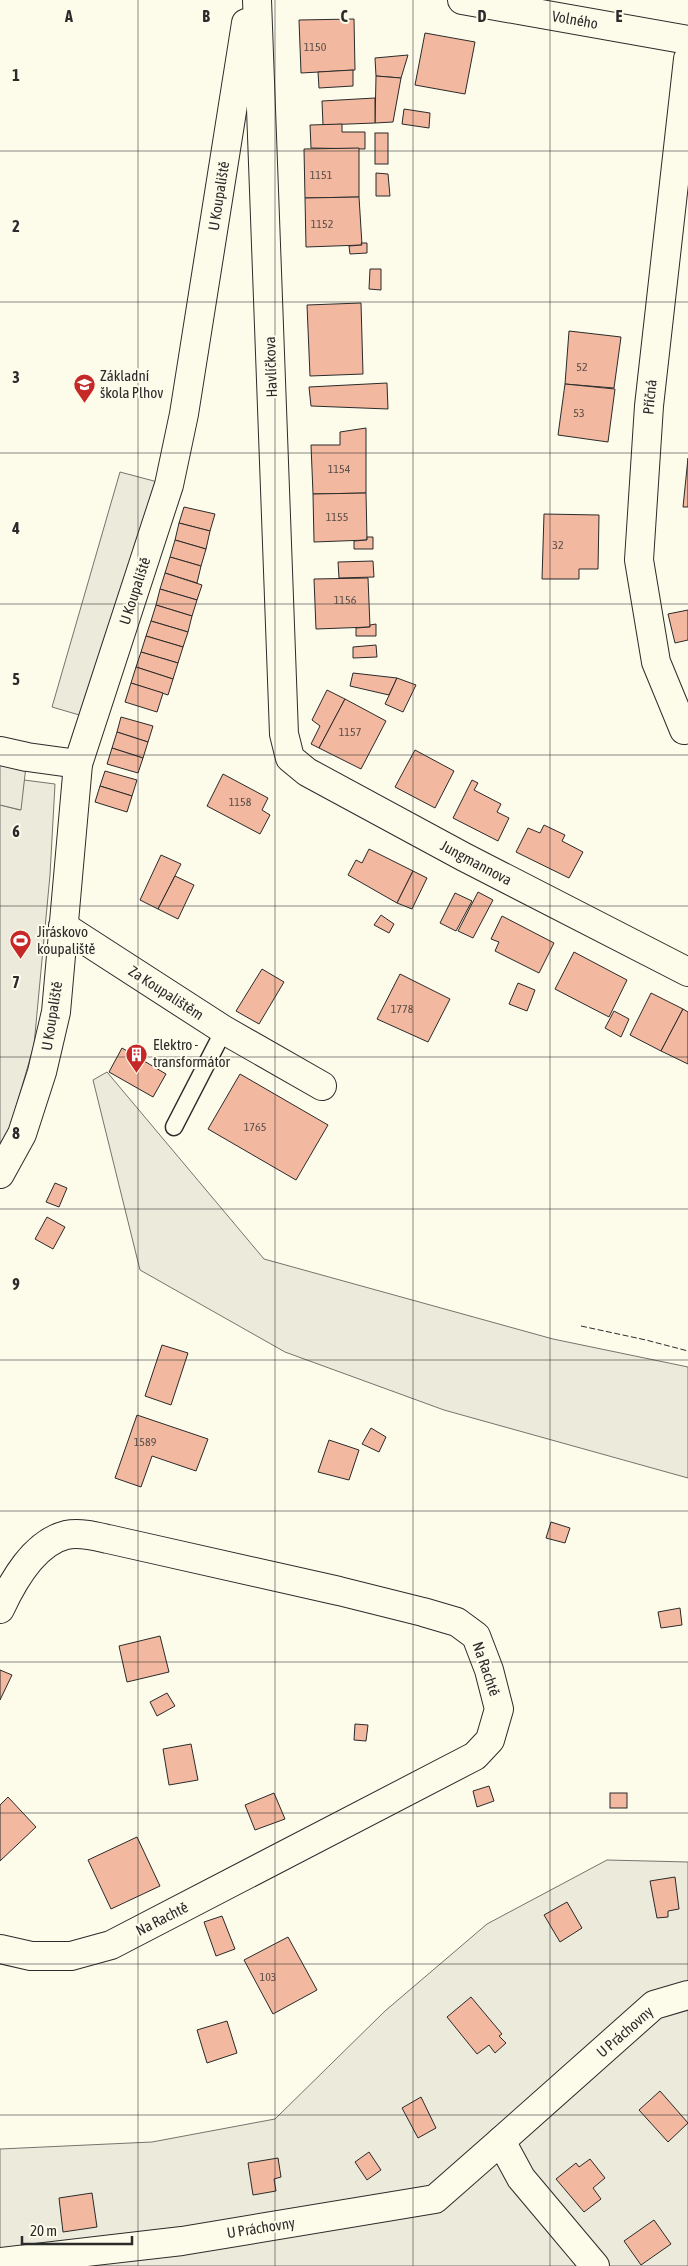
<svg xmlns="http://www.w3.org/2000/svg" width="688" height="2266" viewBox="0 0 688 2266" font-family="'Asap Condensed',sans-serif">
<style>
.green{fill:#ecebdb;stroke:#74746e}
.parking{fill:#eceadb;stroke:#74746e}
.building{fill:#f2b8a0;stroke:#2b2b2b}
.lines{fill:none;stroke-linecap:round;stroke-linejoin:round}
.lane-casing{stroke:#2b2b2b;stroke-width:19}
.street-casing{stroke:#2b2b2b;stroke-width:30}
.lane{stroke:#fdfbea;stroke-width:16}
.street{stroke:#fdfbea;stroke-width:28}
.fence{stroke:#2b2b2b;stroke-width:1;stroke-dasharray:6 2.5;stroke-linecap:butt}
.grid{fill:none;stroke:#2b2b2b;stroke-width:1;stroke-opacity:0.55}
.labels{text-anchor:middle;stroke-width:4;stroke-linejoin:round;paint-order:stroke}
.number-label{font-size:12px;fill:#5d4e48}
.street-label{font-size:15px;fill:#2b2b2b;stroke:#fdfbea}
.poi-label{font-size:15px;fill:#2b2b2b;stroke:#fdfbea;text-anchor:start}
.grid-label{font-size:16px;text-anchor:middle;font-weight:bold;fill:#2b2b2b;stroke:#fdfbea;stroke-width:4;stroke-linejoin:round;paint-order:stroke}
</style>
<rect width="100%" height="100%" fill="#fdfbea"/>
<!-- green -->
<g class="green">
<path d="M24,780l31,4 -5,91 -16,170 -25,86 -9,13v-339l20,5z"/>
<path d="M107,1072l157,187 289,80 135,28v111l-244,-68 -159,-58 -145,-82 -47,-190z"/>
<path d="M607,1860l81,2v404h-688v-117l152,-7 123,-23 110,-108 102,-87z"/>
</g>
<!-- parking -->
<g class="parking">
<path d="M120,472l49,13 -76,234 -41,-12z"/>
<path d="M0,751l27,6 -6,53 -21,-5z"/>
</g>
<!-- building -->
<g class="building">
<path d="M354,19l1,51 -54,3 -2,-53z"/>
<path d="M425,33l50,9 -10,52 -50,-9z"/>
<path d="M408,55l-7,23 -25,-2 -1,-18z"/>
<path d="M353,70v16l-34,2 -1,-16z"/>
<path d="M376,76l25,2 -8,44 -18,1z"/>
<path d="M375,98v25l-52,2 -1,-24z"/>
<path d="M404,109l26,4 -1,15 -27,-4z"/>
<path d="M342,124v8h23v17l-54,-1 -1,-23z"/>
<rect x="375" y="133" width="13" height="31"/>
<path d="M359,148v49l-54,1 -1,-49z"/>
<path d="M376,173l12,1 2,22h-14z"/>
<path d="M359,197l3,48 -56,2 -1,-49z"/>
<path d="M361,243h6v10l-17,1 -1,-8 13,-1z"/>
<path d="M370,269h11v21l-12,-1z"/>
<path d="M361,303l2,71 -53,2 -3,-71z"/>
<path d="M569,331l52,6 -7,51 -49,-4z"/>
<path d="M387,383l1,26 -77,-3 -2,-19z"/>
<path d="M565,384l50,5 -7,53 -50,-7z"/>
<path d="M366,428v65l-53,1 -2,-49h29v-13z"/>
<path d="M688,458v49h-5z"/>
<path d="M366,493l1,47 -53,2 -1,-48z"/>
<path d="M184,507l31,7 -5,17 -31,-8z"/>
<path d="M544,514l55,1 -1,54h-19v10h-37z"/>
<path d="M179,523l31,8 -4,18 -31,-9z"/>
<path d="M367,537h6v12h-19v-8l13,-1z"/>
<path d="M175,540l31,9 -5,17 -31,-9z"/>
<path d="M170,557l31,9 -4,17 -32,-10z"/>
<path d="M373,561l1,16 -35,1 -1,-16z"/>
<path d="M165,573l37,12 -5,15 -37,-11z"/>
<path d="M368,578l2,49 -54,2 -2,-50z"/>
<path d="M160,589l37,11 -5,16 -36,-11z"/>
<path d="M156,605l36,11 -4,16 -37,-11z"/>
<path d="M688,610v30l-13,3 -7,-29z"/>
<path d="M151,621l37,11 -5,15 -37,-11z"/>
<path d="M376,624v12h-20v-8l14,-1v-2z"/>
<path d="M146,636l37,11 -5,16 -37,-11z"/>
<path d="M376,645l1,12 -24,1v-11z"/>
<path d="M141,652l37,11 -5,16 -37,-12z"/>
<path d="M136,667l37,12 -5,16 -37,-12z"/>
<path d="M353,673l44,5 -8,17 -39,-9z"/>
<path d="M397,678l19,7 -13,27 -18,-8z"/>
<path d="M131,683l32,10 -6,19 -32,-10z"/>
<path d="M327,690l18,9 -26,49 -8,-4 9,-18 -8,-6z"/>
<path d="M345,699l41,22 -25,48 -42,-21z"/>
<path d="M121,717l32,9 -5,16 -31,-10z"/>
<path d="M117,732l31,10 -5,16 -31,-10z"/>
<path d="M112,748l31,10 -5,15 -31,-9z"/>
<path d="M415,750l39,21 -19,37 -40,-21z"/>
<path d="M105,771l32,9 -5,16 -32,-10z"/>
<path d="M223,774l45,24 -6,12 8,5 -10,19 -53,-28z"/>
<path d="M472,780l6,3 -4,7 27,14 -4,8 12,6 -11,23 -45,-23z"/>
<path d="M100,786l32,10 -5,16 -32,-10z"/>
<path d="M544,825l21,10 -3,6 21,11 -14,26 -53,-26 12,-24 12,5z"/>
<path d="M369,849l44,22 -16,32 -49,-28 8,-15 6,3z"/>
<path d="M161,855l20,9 -23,45 -18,-9z"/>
<path d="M413,871l14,7 -15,31 -15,-6z"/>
<path d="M175,876l19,9 -16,34 -20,-10z"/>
<path d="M478,892l15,8 -20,38 -15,-7z"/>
<path d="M455,893l17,8 -16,30 -16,-8z"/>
<path d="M381,915l13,9 -5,9 -15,-8z"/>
<path d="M502,916l52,27 -15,30 -44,-22 4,-9 -8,-3z"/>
<path d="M574,952l53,28 -18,37 -54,-28z"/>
<path d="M262,969l22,13 -25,42 -23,-13z"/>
<path d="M400,974l50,25 -22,43 -51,-23z"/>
<path d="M518,983l17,7 -8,21 -18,-7z"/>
<path d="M651,993l32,16 -22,42 -31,-16z"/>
<path d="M683,1009l5,3v52l-27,-13z"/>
<path d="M614,1011l15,8 -8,18 -16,-9z"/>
<path d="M122,1048l44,26 -13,23 -44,-25z"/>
<path d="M240,1074l88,51 -32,55 -88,-51z"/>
<path d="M55,1183l12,5 -8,19 -13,-5z"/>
<path d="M47,1217l18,10 -12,22 -18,-10z"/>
<path d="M162,1345l26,8 -17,52 -26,-9z"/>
<path d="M137,1415l71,24 -12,32 -44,-15 -11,31 -26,-9z"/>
<path d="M371,1428l15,9 -7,15 -17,-8z"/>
<path d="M329,1440l30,10 -10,30 -31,-8z"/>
<path d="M551,1522l19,6 -5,15 -19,-5z"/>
<path d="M680,1608l2,17 -21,3 -3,-16z"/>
<path d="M160,1636l9,36 -42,10 -8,-36z"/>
<path d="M0,1670l12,5 -12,25z"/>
<path d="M167,1693l8,13 -18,10 -7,-14z"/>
<path d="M355,1724l13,1 -2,16 -12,-1z"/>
<path d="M191,1744l7,36 -29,5 -6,-36z"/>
<path d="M489,1786l5,15 -17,6 -4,-16z"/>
<path d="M274,1793l11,26 -30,11 -10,-25z"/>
<rect x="610" y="1793" width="17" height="15"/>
<path d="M8,1797l28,30 -36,34v-56z"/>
<path d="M137,1837l23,49 -49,23 -23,-49z"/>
<path d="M675,1877l4,32 -11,2v6l-11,1 -7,-37z"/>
<path d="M567,1902l15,26 -22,14 -16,-27z"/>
<path d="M222,1916l13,33 -19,7 -12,-34z"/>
<path d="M288,1937l29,53 -44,24 -29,-54z"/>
<path d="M471,1997l31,37 -3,2 7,7 -11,10 -6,-8 -12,9 -30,-37z"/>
<path d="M227,2021l10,32 -30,10 -10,-33z"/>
<path d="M660,2091l28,32 -20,19 -29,-32z"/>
<path d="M421,2097l15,31 -18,10 -16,-30z"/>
<path d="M369,2152l12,18 -14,10 -12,-18z"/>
<path d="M278,2158l3,19 -7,2 2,12 -23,4 -5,-32z"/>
<path d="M590,2159l15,19 -12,10 8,11 -17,13 -28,-33 20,-16 3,4z"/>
<path d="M92,2193l5,34 -34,5 -4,-34z"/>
<path d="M654,2220l17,24 -30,21 -17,-24z"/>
</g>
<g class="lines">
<defs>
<path id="lane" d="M174,1127l50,-97"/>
<g id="street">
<path d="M257,0l27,734 6,24 17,14 157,85 224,115"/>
<path d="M462,0l226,40"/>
<path d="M684,730l-28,-68 -17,-102 10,-154 39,-347"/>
<path d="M0,751l27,6 51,7"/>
<path d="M63,926l161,104 98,56"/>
<path d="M0,1174l22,-40 20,-62 14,-60 22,-248 91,-279 15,-71 62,-391"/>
<path d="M0,1609c13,-28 34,-66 66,-74 14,-3 29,1 42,4l231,52 84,21 34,10 19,14 13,34 10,39 -9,31 -15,16 -364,189 -40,11h-40l-31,-7"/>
<path d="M501,2141l153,-136 34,-10"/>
<path d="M0,2262l182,-21 253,-42 66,-58 20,37 74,88"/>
</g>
</defs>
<!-- lane casing -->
<use href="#lane" class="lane-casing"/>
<!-- street casing -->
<use href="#street" class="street-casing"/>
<!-- lane -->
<use href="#lane" class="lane"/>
<!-- street -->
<use href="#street" class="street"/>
<!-- fence -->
<path class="fence" d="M581,1326l65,14 42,11"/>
</g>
<!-- grid -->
<path class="grid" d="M138,0v2266M275,0v2266M413,0v2266M550,0v2266M0,151h688M0,302h688M0,453h688M0,604h688M0,755h688M0,906h688M0,1057h688M0,1209h688M0,1360h688M0,1511h688M0,1662h688M0,1813h688M0,1964h688M0,2115h688"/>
<!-- icons -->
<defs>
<symbol id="school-pin" viewBox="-11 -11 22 30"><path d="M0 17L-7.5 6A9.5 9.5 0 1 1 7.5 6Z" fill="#c62828" stroke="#fdfbea"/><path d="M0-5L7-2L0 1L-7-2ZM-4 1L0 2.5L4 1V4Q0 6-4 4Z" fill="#fff"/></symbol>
<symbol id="stadium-pin" viewBox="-11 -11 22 30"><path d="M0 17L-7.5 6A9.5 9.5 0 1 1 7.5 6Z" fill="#c62828" stroke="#fdfbea"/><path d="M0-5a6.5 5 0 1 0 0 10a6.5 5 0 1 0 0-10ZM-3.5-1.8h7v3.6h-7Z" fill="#fff"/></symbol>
<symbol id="building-pin" viewBox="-11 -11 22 30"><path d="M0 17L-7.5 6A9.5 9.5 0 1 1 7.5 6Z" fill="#c62828" stroke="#fdfbea"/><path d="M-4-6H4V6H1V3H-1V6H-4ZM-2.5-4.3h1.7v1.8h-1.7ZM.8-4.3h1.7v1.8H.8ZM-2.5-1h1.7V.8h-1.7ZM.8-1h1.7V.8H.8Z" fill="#fff"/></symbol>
</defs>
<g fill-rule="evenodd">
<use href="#school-pin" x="72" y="372" width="25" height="34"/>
<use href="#stadium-pin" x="8" y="928" width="25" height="34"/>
<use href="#building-pin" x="124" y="1042" width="25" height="34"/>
</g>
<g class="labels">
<!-- number labels -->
<g class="number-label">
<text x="315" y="51">1150</text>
<text x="321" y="179">1151</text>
<text x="322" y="228">1152</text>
<text x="582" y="371">52</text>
<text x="579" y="417">53</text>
<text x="339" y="473">1154</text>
<text x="337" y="521">1155</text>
<text x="558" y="549">32</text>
<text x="345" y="604">1156</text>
<text x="350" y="736">1157</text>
<text x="240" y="806">1158</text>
<text x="402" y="1013">1778</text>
<text x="255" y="1131">1765</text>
<text x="145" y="1446">1589</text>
<text x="268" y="1981">103</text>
</g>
<!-- street labels -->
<g class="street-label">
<text transform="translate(575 20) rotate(10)" y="5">Volného</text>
<text transform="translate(219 196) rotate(-81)" y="5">U Koupaliště</text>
<text transform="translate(271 367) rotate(-92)" y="5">Havlíčkova</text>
<text transform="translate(650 397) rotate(-84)" y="5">Příčná</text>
<text transform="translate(135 591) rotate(-72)" y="5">U Koupaliště</text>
<text transform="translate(476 863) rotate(28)" y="5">Jungmannova</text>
<text transform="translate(166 993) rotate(33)" y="5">Za Koupalištěm</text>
<text transform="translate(52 1016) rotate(-81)" y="5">U Koupaliště</text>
<text transform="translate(486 1669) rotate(71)" y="5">Na Rachtě</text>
<text transform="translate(162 1919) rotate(-27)" y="5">Na Rachtě</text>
<text transform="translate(625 2032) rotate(-41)" y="5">U Práchovny</text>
<text transform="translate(261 2228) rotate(-9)" y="5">U Práchovny</text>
</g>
<!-- poi labels -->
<g class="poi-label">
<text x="100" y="381">Základní<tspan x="100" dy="17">škola Plhov</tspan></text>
<text x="37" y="937">Jiráskovo<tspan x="37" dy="17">koupaliště</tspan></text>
<text x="153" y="1050">Elektro -<tspan x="153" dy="17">transformátor</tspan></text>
</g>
</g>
<g class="grid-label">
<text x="69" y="22">A</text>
<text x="206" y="22">B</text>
<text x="344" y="22">C</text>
<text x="482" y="22">D</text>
<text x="619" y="22">E</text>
<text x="16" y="81">1</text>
<text x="16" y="232">2</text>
<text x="16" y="383">3</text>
<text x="16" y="534">4</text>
<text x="16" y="685">5</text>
<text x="16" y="837">6</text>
<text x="16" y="988">7</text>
<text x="16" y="1139">8</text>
<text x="16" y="1290">9</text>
</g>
<!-- scale -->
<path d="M22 2236v8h110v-8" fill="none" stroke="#2b2b2b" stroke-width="2.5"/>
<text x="30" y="2236" font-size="15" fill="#2b2b2b" stroke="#fdfbea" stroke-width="4" paint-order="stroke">20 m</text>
</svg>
